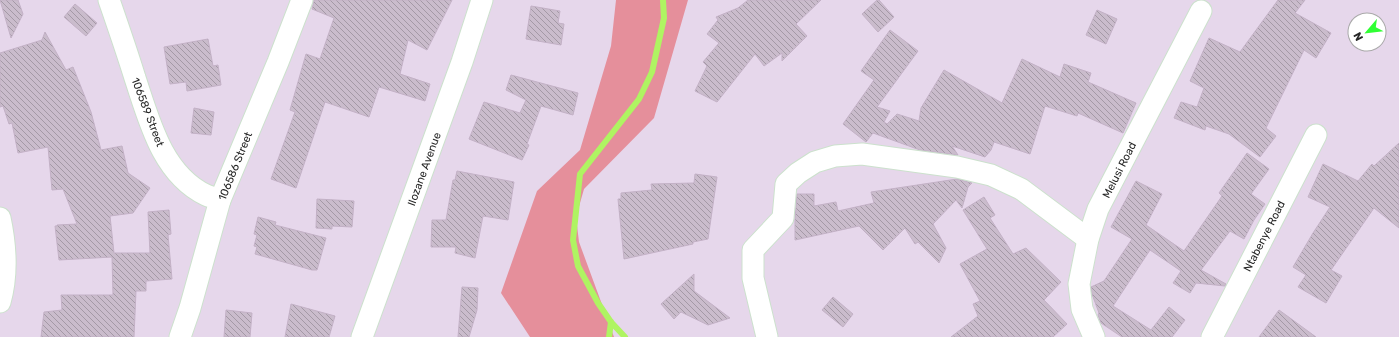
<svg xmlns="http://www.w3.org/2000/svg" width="1399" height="337" viewBox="0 0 1399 337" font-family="Rubik,sans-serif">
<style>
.grass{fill:#e58f9b}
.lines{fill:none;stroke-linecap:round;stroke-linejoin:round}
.stream{stroke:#aff462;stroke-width:6}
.building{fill:url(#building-back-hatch);stroke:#c3b1c6}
.minor-casing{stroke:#cce1cd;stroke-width:23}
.minor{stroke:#fff;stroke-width:21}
.labels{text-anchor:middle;stroke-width:3;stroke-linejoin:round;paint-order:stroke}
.street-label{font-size:11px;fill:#272727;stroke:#fff}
</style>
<defs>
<pattern id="building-back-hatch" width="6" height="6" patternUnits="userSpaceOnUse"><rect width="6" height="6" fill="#cabccc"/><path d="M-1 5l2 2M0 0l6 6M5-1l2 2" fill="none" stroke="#a499a6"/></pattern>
</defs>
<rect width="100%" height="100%" fill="#e6d7eb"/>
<!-- grass -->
<path class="grass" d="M616,0h72l-34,118 -70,71 -8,28 3,25 35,95h-84l-29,-44 36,-102 43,-41 31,-104z"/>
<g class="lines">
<!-- stream -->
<g class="stream">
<path d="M609,337l2,-15"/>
<path d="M625,337l-14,-15 -13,-19 -20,-37 -5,-26 7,-66 59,-75 13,-27 12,-54 -1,-18"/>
</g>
</g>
<!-- building -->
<g class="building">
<path d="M0,0h18l5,14 -12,24z"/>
<path d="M314,0h138l-25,50 -19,-10 -8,34 30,10 -5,17 -46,-14 -10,30 -44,-15 -29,86 -25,-9 24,-67 -5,-2 16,-56 14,5 14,-41 -22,-9z"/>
<path d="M748,0h73l-25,24 11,12 -25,25v-8l-18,13 -9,-12 -38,48 -22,-11 12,-25 -4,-4 16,-19 -12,-9 11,-14 -2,-3 22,-9z"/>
<path d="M877,0h2l15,17 -16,15 -16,-18z"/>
<path d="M1278,0h27l-10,13 36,20 -15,25 -12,-8 -38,78 10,8 -16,21 -31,-23 -23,-8 -1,4 -31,-12 7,-16 16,5 7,-19 -14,-7 19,-43 31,14z"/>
<path d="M75,4l22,19 -11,13 -22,-19z"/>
<path d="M531,6l29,5 -2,12 6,1 -3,21 -35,-6z"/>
<path d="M1097,10l20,9 -11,25 -20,-9z"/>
<path d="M890,30l28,21 -41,56 13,4 -6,11 3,2 10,-10 22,7 2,-13 23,-38 58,33 20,-44 38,18 4,-13 27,9 -3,9 48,21 -13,30 -45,-20 -1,3 -32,-10 -15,48 -36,-12 -3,8 -6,7 -33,-11 6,9 -38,-5 -47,-17 -7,9 -23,-18 31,-44 -13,-9z"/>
<path d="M45,32l21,38 7,-3 18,45 10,38 21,-4 6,27 22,15 -17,25 -23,3 4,37h36l-2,-41 21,-2 2,24 -3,1 4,44 -26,2v10h-10l-2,46h-93l3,-25 18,-2 -1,-15h52l-1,-38 -53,3 -4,-34h2v-1l20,-1 -14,-35 -11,1 -4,-43 -30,6 -6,-30 -3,1 -6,-18 -3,1v-54l42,-13z"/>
<path d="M208,39l5,27 5,-1 3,20 -34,6 -1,-9 -16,2 -6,-37z"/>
<path d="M511,75l67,18 -5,22 -32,-9 -14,38 2,1 -7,15 -53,-21 15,-37 36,11 6,-13 -20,-10z"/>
<path d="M194,108l20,4 -3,23 -20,-2z"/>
<path d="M1399,143v85l-25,-20 -43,62 11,6 -16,27 -28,-16 8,-12 -13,-8 20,-34 17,-26 -22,-10 15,-33 35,17 14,-17 2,2z"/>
<path d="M1247,153l22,16 -18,25 14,10 -11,16 -10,19 -14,-8 -29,39 25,14 -1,2 -29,-3 -6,10 -17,-10 8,-12 -31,-21 -37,56 38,24 18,-23 16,13 -13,17h-50l-21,-14 -3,-8 1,-2 -7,-19 -1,-7 13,-6 28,-42 -21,-12 25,-46 26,13 -16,31 38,26 38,-55 -3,-3z"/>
<path d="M457,171l57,11 -6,38 -25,-4 -8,42 -20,-5 1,-6h-25l1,-27h14l7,-40h2z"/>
<path d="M695,174l22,3 -9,62 -15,3v2l-69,15 -6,-60h3v-6l31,-3 -1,-6 43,-1z"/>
<path d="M957,179l15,4 -4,4 -6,21 -6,-8 -23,24 13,24 -7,15 -21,-21 -3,2 -10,-16 -22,22 -24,-24 -64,14v-21l2,-25h17v12l22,-4 2,9 36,-8 -3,-11z"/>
<path d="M984,197l11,18 -5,3 23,36 13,-6 35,34 -17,18 23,24 -14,13h-102l27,-21 -5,-12 7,-3 -20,-37 27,-15 -24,-39z"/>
<path d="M317,199l37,2 -2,26 -20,-1v3l-16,-1z"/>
<path d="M258,217l18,5 -1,3 51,13 -9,32h-5l-57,-16 2,-7 -3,-1 3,-11 -3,-1z"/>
<path d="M694,274v17l36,27 -22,7 -27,-13 -7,7 -13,-15z"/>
<path d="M462,287l16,1 -1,22 -8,27h-11z"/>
<path d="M833,297l20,17 -10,13 -21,-17z"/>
<path d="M291,304l44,12 -6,21h-44z"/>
<path d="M226,310l26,3 -2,24h-26z"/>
<path d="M1279,310l11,8 26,19h-57z"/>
</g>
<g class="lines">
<defs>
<g id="minor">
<path d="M109,0c9,26 18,52 26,78 14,42 27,96 71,117 4,2 10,3 14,5"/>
<path d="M0,218c6,28 8,56 0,84"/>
<path d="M180,337l10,-29 30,-108 58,-138 24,-62"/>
<path d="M362,337l100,-275 20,-62"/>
<path d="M767,337l-14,-59v-28l30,-32 3,-34 12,-11 17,-11 20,-6 27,-2 95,13 34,8 30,14 67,50"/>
<path d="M1094,337l-12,-28 -3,-25 9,-45 10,-30 103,-198"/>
<path d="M1212,337l104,-202"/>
</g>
</defs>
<!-- minor casing -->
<use href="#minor" class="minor-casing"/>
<!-- minor -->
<use href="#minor" class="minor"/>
</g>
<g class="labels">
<!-- street labels -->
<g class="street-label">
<text transform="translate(148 112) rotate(69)" y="4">106589 Street</text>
<text transform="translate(235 166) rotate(-68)" y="4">106586 Street</text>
<text transform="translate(424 169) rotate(-70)" y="4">Ilozane Avenue</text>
<text transform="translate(1119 170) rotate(-63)" y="4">Melusi Road</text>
<text transform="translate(1264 236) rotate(-63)" y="4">Ntabenye Road</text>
</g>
</g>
<!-- north arrow -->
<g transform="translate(1367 32) rotate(242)"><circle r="19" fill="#ffffff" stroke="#a9a9a9"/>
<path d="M0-3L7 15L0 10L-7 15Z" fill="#30ff34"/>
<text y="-6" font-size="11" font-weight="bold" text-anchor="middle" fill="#272727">N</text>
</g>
</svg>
